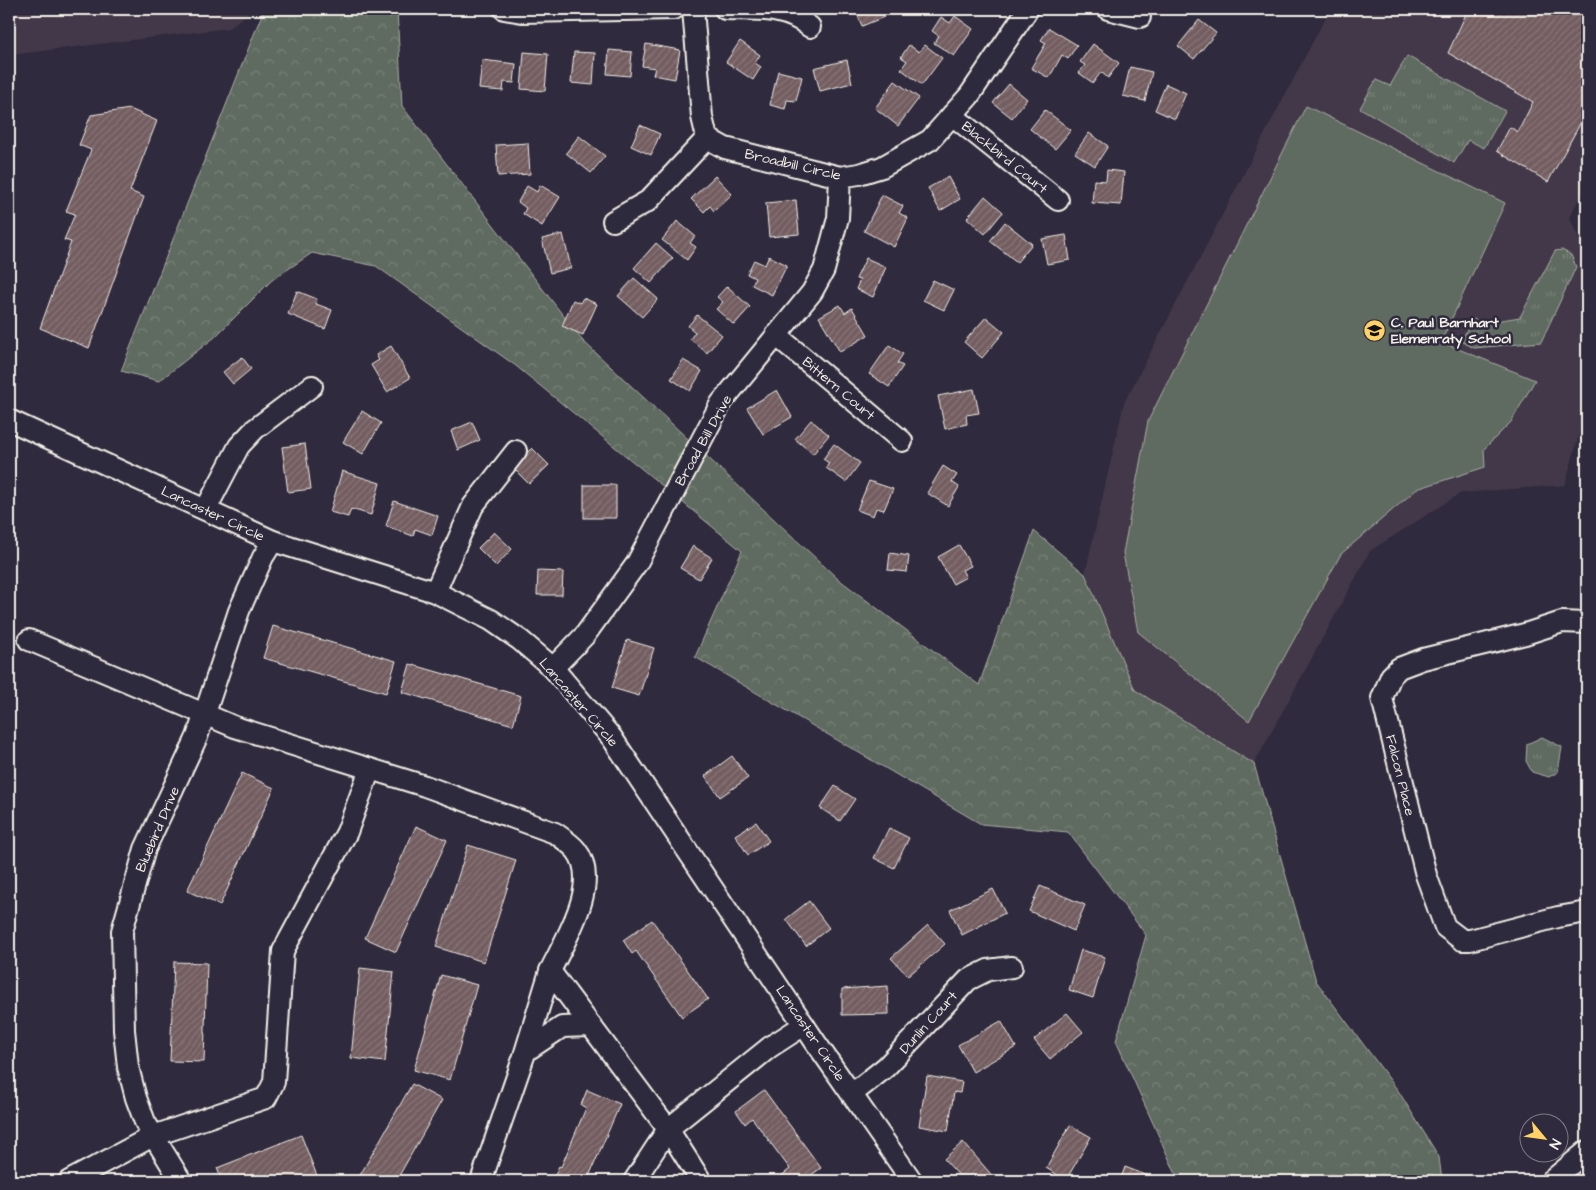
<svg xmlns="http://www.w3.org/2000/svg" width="1596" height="1190" viewBox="0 0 1596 1190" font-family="'Architects Daughter',sans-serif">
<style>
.built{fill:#433948}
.grass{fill:url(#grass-tufts);stroke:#aaaea4}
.forest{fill:url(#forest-crowns);stroke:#aaaea4}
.garden{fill:#5f6b60;stroke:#aaaea4}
.building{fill:url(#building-hatch);stroke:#f4f1e8}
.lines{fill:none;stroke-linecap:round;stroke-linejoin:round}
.minor-casing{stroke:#f4f1e8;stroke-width:24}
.minor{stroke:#2f2a3d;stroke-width:20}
.labels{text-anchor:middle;stroke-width:5;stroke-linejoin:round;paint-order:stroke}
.street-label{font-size:14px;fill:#f4f1e8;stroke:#2f2a3d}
.poi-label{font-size:14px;font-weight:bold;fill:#f4f1e8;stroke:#2f2a3d;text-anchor:start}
</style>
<defs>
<pattern id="grass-tufts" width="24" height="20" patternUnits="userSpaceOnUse" patternTransform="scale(1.25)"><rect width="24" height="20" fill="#5f6b60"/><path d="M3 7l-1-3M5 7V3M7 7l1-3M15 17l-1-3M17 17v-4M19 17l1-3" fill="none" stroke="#778177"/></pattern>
<pattern id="forest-crowns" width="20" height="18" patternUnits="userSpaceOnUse" patternTransform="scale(1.25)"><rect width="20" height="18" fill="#5f6b60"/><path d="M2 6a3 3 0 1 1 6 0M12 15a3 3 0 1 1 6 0" fill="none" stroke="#778177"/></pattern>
<pattern id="building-hatch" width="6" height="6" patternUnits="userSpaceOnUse" patternTransform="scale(1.25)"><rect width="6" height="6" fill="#735d61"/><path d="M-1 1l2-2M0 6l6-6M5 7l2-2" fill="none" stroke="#887578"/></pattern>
</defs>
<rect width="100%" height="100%" fill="#2f2a3d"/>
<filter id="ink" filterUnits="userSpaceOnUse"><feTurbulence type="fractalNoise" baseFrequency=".02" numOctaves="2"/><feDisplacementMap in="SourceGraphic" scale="10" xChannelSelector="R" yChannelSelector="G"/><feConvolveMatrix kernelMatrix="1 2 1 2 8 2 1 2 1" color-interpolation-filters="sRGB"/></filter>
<g filter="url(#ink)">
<!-- built -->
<g class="built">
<path d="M9,9h244l-24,19 -219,27z"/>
<path d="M1330,9h257v176l-18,32 18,39v150l-22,79 -104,8 -91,58 -116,213 -119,-74 -50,-116 39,-171z"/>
</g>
<!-- grass -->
<g class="grass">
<path d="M1407,56l98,55 -21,37 -16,-8 -14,23 -94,-55 16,-28 14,6z"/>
<path d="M1562,250l9,5 5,12 -35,75 -67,6 -13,-7 12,-22 10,4 37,-6 35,-66z"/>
<path d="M1542,737l20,10 -4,25 -9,5 -17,-5 -6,-11 1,-17z"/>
</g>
<!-- forest -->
<path class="forest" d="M264,9h133l5,97 180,234 255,238 142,107 55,-154 51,43 50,116 119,74 62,217 83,111 40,65 3,24h-263l-63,-140 30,-106 -78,-103 -87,-8 -286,-167 47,-106 -226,-185 -140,-100 -64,-13 -40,27 -57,57 -56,44 -38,-10z"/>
<!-- garden -->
<path class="garden" d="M1306,106l199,97 -64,139 94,38 -24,42 -27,27 1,18 -68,22 -76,65 -92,167 -111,-89 -15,-79 25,-132z"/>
<!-- building -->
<g class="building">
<path d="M855,9h26l3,8 -22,9z"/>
<path d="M1462,9h125v118l-6,-5 -33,60 -51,-31 13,-24 8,5 15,-30 -85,-49 19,-41z"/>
<path d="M955,16l18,13 -19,27 -20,-13 5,-7 -7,-5 9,-14 9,6z"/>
<path d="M1199,20l17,13 -22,26 -16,-13z"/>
<path d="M1049,28l28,17 -9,14 -6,-4 -13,23 -18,-10 15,-25 -5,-3z"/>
<path d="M740,41l20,14 -5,8 6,4 -8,13 -27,-18z"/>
<path d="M646,44l34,6 -5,29 -22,-4 2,-7 -13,-2z"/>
<path d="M1093,44l26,19 -11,15 -7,-6 -8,11 -14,-10 6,-8 -5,-3z"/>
<path d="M909,45l10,7 6,-7 17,13 -20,27 -21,-16 6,-8 -6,-4z"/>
<path d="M609,50l23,2 -2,24 -23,-2z"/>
<path d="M524,52l24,2 -3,37 -24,-2z"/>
<path d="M574,52l21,1 -2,32 -22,-2z"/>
<path d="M482,60l34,4 -2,19 -10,-1 -1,9 -24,-2z"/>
<path d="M847,60l5,23 -32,8 -6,-23z"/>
<path d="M1130,67l22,5 -7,29 -22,-5z"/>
<path d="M778,71l24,6 -6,24 -9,-1 -2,9 -15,-4z"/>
<path d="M895,81l24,17 -21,28 -23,-18z"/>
<path d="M1009,84l18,15 -15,19 -19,-15z"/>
<path d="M1166,84l20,9 -11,26 -20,-9z"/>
<path d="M130,109l27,12 -27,70 14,6 -55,151 -49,-20 31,-86 -7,-2 11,-26 -9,-3 25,-61 -12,-5 12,-30z"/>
<path d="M1045,110l26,20 -16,19 -25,-20z"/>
<path d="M640,125l20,9 -9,21 -20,-9z"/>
<path d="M1089,133l19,13 -13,20 -20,-13z"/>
<path d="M579,136l26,20 -14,17 -25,-20z"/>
<path d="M528,143l2,31 -32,2 -2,-31z"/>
<path d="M1107,170l17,2 -3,33 -29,-2 2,-23 12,1z"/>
<path d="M715,176l17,18 -18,17 -4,-5 -6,6 -13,-13z"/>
<path d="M948,177l12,22 -20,12 -12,-23z"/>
<path d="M540,185l20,12 -18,29 -19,-12 3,-6 -8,-6 9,-16 10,6z"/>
<path d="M882,195l21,11 -4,7 9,5 -14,29 -30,-16z"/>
<path d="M985,196l18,16 -18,22 -18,-16z"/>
<path d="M796,200l3,34 -30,3 -3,-34z"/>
<path d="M677,221l18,15 -5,7 6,4 -9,13 -25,-20z"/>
<path d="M1005,222l27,22 -15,18 -27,-21z"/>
<path d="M563,234l8,34 -21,5 -8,-34z"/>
<path d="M1066,235l4,25 -23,4 -5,-25z"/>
<path d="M656,243l17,15 -22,25 -17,-15z"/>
<path d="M769,256l18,9 -15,30 -20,-10 3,-7 -8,-4 7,-14 11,5z"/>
<path d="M866,258l20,9 -13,30 -17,-8 4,-9 -4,-1z"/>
<path d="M634,278l24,21 -16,18 -24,-21z"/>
<path d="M933,280l21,10 -10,20 -21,-10z"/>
<path d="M727,286l23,21 -16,18 -18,-16 7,-7 -6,-5z"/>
<path d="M297,291l20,8 -1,5 16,6 -7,19 -37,-15z"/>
<path d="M583,298l14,6 -14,31 -21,-9 11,-26 7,3z"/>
<path d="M840,305l5,8 7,-5 16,27 -28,17 -21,-35z"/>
<path d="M697,315l25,20 -15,18 -17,-14 5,-7 -7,-6z"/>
<path d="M986,317l18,15 -22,26 -18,-16z"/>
<path d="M889,345l14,9 -6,9 6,3 -14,21 -20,-13z"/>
<path d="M391,346l19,32 -23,14 -16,-27 8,-5 -3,-5z"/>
<path d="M242,357l9,12 -18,15 -10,-12z"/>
<path d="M683,360l19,11 -12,20 -19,-12z"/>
<path d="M974,389l5,24 -13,2 1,9 -22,5 -7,-33z"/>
<path d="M777,390l15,27 -29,17 -16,-26z"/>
<path d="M362,411l19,12 -18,31 -20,-12z"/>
<path d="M811,420l18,15 -16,19 -18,-15z"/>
<path d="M472,422l8,18 -22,10 -7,-19z"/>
<path d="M305,444l6,45 -23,3 -6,-45z"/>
<path d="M834,444l26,19 -14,19 -20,-14 3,-5 -6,-4z"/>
<path d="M532,448l17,17 -20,19 -17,-17z"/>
<path d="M943,466l14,9 -5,7 7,5 -11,19 -21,-13z"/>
<path d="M342,471l38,12 -9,32 -20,-6 -3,8 -18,-5z"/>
<path d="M869,481l24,8 -9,21 -8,-2 -3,8 -16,-6z"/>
<rect x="584" y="485" width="32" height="33"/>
<path d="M394,501l44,15 -6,19 -17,-6 -2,7 -27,-10z"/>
<path d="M494,532l18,17 -16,17 -18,-18z"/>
<path d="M959,545l12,21 -9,4 4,7 -13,7 -15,-27z"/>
<path d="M693,546l19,12 -13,21 -19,-11z"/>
<path d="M890,553l19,3 -2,16 -19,-2z"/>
<path d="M538,571l25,1 -1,23h-25z"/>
<path d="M273,626l123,35 -10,32 -123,-35z"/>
<path d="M627,640l27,8 -15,48 -27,-8z"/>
<path d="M410,664l111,32 -8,29 -111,-33z"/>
<path d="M732,756l16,22 -28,19 -15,-21z"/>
<path d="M242,773l32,15 -54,117 -33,-14z"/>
<path d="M835,786l20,13 -15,22 -20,-13z"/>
<path d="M756,822l13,19 -21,14 -13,-20z"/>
<path d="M416,826l31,14 -51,112 -31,-14z"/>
<path d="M889,828l20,10 -15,30 -20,-10z"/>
<path d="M468,845l48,15 -32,102 -48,-15z"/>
<path d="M1040,886l45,19 -11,26 -45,-20z"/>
<path d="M993,889l12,24 -43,22 -12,-25z"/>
<path d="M809,901l20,27 -23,18 -20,-27z"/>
<path d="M652,920l56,79 -26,18 -46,-66 -4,3 -9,-14z"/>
<path d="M928,925l17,19 -37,32 -17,-18z"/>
<path d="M1081,950l24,7 -12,41 -24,-8z"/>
<path d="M174,962l33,1 -3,99 -34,-1z"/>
<path d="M360,968l34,4 -9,90 -34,-4z"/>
<path d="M441,975l36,10 -27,95 -36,-10z"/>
<path d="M888,986l1,28 -47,1v-26z"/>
<path d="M1067,1013l16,19 -33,27 -16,-19z"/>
<path d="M1001,1021l15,26 -43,25 -15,-27z"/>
<path d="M927,1076l35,6 -2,11 -6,-1 -6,39 -29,-5z"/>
<path d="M412,1084l30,16 -46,81h-30l-7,-4z"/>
<path d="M587,1090l33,14 -33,77h-31l-3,-1 6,-14 2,1 25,-59 -5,-3z"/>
<path d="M764,1090l57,78 -18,13h-20l-3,-4 10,-8 -38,-51 -7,6 -9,-13z"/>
<path d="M1070,1125l21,12 -25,43 -20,-12z"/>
<path d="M301,1135l18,46h-97l-5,-13z"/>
<path d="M963,1142l33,38 -1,1h-31l-20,-22z"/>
<path d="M1125,1167l26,10 -2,4h-29z"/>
</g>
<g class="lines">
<defs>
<g id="minor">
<path d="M504,9l18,3 152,-3"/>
<path d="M693,9l9,108 5,21 18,10 115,29 19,-3 23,-7 48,-27 39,-44 59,-87"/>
<path d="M725,9c32,1 60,-3 85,18"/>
<path d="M1108,9l32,8"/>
<path d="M952,115l106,85"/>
<path d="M613,221l35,-20 59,-63"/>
<path d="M776,335l126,106"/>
<path d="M9,420l264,121 162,51 56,28 29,20 33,28 59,70 204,305 96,138"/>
<path d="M206,509l33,-63 16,-17 57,-43"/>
<path d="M435,592l38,-86 43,-55"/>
<path d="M1587,623l-25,-1 -37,12 -102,25 -24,9 -8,8 -9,22 44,177 19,52 17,13h8l88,-23 29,-5"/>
<path d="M29,640l206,87 190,59 130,47c7,5 15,10 21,17 26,32 -11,90 -26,121l118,158 33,52"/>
<path d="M553,668l32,-33 52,-72 84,-160 91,-111 12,-22 14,-52 2,-41"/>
<path d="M526,1051l36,-24 29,-1"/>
<path d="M852,1094l34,-27 82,-87 20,-10 24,-3"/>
<path d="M69,1181l84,-45 113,-38 8,-16 9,-131 64,-119 23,-63"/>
<path d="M181,1181l-36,-59 -9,-24 -8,-31 -4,-37 -2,-99 23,-82 52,-112 42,-126 24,-54 10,-16"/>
<path d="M481,1181l43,-125 26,-85"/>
<path d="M634,1181l34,-52 102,-82 34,-22"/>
<path d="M1551,1181l36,-30"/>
</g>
</defs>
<!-- minor casing -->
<use href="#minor" class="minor-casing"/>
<!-- minor -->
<use href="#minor" class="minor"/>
</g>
</g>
<!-- icons -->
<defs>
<symbol id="school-disc" viewBox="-11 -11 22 22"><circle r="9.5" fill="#ffd166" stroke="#2f2a3d"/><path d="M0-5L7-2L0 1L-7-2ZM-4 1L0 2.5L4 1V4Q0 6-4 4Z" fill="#111"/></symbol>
</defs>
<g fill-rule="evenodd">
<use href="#school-disc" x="1362" y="318" width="25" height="25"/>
</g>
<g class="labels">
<!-- street labels -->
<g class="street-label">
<text transform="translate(1005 157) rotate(39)" y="5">Blackbird Court</text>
<text transform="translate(793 164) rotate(13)" y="5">Broadbill Circle</text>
<text transform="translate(839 388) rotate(40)" y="5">Bittern Court</text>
<text transform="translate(703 440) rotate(-61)" y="5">Broad Bill Drive</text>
<text transform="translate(213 513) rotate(25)" y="5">Lancaster Circle</text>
<text transform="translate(579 702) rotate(49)" y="5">Lancaster Circle</text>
<text transform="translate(1401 775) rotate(76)" y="5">Falcon Place</text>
<text transform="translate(157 829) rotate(-67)" y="5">Bluebird Drive</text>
<text transform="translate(928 1022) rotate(-48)" y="5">Dunlin Court</text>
<text transform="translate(811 1033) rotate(56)" y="5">Lancaster Circle</text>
</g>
<!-- poi labels -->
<g class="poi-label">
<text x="1391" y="327">C. Paul Barnhart<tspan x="1391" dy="16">Elemenraty School</tspan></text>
</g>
</g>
<!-- margin -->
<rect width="1596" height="1190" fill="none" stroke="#2f2a3d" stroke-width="30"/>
<rect x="15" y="15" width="1566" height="1160" fill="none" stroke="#f4f1e8" stroke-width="2" filter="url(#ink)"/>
<!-- north arrow -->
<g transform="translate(1544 1138) rotate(119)"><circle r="24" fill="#2f2a3d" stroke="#7e7a81"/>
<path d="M0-4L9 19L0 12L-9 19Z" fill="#ffd166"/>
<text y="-8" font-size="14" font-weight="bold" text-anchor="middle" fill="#f4f1e8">N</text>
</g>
</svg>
